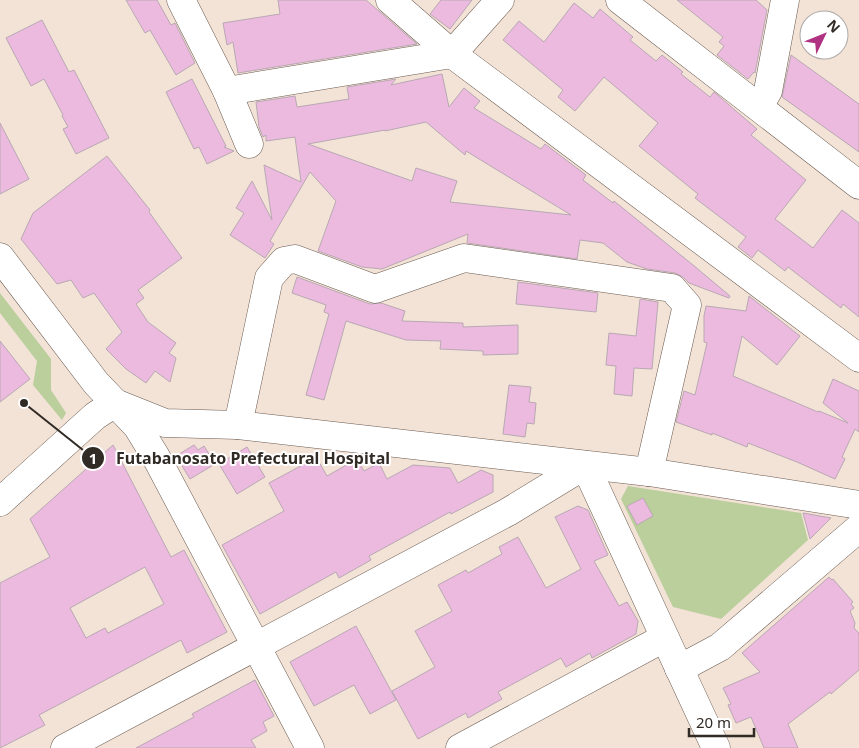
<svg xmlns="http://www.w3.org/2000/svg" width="859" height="748" viewBox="0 0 859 748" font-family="'Noto Sans',sans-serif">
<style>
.green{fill:#bbcf9d}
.building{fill:#edbadf;stroke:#b8a8b3;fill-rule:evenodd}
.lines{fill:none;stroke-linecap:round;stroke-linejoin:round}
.minor-casing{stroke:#6b5c52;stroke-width:29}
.minor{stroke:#fff;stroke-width:28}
.leader{fill:none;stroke:#312b26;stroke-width:2}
.callout-dot{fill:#312b26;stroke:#fff;stroke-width:2}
.mark-label{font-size:15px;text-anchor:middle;font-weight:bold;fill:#fff}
.callout-label{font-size:16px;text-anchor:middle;font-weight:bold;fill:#312b26;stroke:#fff;stroke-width:4;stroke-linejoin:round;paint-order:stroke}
</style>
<rect width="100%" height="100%" fill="#f3e2d6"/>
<!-- green -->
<g class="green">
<path d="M0,293l51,66v31l15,23 -4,7 -29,-35 4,-24 -37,-48z"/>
<path d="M628,486l173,27 7,27 -87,79 -48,-12 -52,-108z"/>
</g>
<!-- building -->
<g class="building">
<path d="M126,0h31l14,25 4,-2 20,40 -19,12 -26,-45 -5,3z"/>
<path d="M278,0h88l51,44 -179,29 -5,-31 -6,3 -4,-22 57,-9z"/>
<path d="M441,0h31l-22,29 -20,-15z"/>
<path d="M677,0h79l11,10 -12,63 -1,-1 -6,7 -31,-24 7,-9 -5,-4 4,-5z"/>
<path d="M574,3l19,15 7,-9 33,28 -3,3 26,21 6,-6 21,17 -2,2 29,23 4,-5 43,37 -6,6 55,45 -31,39 4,3 34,26 29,-38 17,13v94l-16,-13 -2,4 -53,-41 -3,4 -27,-21 -6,8 -14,-11 8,-10 -51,-39 3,-4 -59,-48 19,-23 -54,-46 -29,34 -17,-14 5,-7 -60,-50 16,-19 25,21z"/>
<path d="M42,20l27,52 5,-2 35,68 -33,16 -13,-25 5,-2 -6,-11 1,-1 -19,-36 -13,7 -25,-48z"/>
<path d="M791,55l68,49v48l-77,-55z"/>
<path d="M442,74l7,33 15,-19 16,13 -6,7 67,41 4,-5 41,31 -3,5 30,23 1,-2 79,64 37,31 -1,2 -40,-15 -6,-6 -8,-4 -28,-4 -20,-7 -24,-19 -23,-3 -3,19 -110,-16 1,-9 -86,35 -20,-2 -44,-16 18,-50 -26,-29 -40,69 4,3 -9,14 -35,-23 14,-22 -8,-5 16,-27 20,39 -8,-55 37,17 -6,-45 -29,4v-6l-3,2 -4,-10 -3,-25 39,-6 2,11 52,-8 -2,-12 49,-8 -5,6zM426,122l39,33 1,-4 105,64 -121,-13 7,-21 -41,-13 -4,13 -104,-37 77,-14v1z"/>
<path d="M192,79l34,67 -2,1 10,4 -27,13 -8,-17 -5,2 -28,-57z"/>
<path d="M0,123l29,56 -29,15z"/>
<path d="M107,156l43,54 -1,2 33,46 -44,32 6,8 -8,6 12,18 28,21 -7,10 7,5 -6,24 -15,-11 -9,12 -20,-14 -20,-20 16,-17 -28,-39 -11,5 -12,-18 -14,4 -36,-45 12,-26z"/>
<path d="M297,277l73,27 11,-1 24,8 -3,10 61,2v4l55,-2v29l-35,1v-4l-43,-2 1,-8 -35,-1 -60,-19 -22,79 -18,-5 23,-81 -5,-2 2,-7 -34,-12z"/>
<path d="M518,282l80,11 -2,19 -80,-8z"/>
<path d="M749,296l51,40 -23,29 -35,-29 -9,40 85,36 1,-1 29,12 -25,-20 10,-24 26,12v41l-4,-3 -13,28 3,2 -10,20 -38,-17 -49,-19 -1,4 -35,-14v2l-36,-13 8,-31 11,4 12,-52 -3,-1v-26l2,-10 40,5z"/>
<path d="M640,299l18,3 -6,67 -18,-1 -2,28 -18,-2 2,-28 -10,-1 3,-32 27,3z"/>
<path d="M0,341l30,38 -30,23z"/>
<path d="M509,385l22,2 -2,15 7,1 -2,21 -7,-1 -2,14 -22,-3z"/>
<path d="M113,445l58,112 13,-7 43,82 -40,21 -6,-13 -142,75 6,10 -45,23v-165l50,-26 -20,-38zM145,567l19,37 -56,29 -3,-5 -19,10 -16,-30z"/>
<path d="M194,445l4,5 6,-4 11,18 -25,15 -14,-23z"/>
<path d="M247,447l18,30 -28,17 -18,-30z"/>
<path d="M357,459l7,12 15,-8 8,16 26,-14 37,3 8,15 23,-13 12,5v17l-42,22 -1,-2 -81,44 2,4 -32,18 -3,-6 -76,42 -38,-69 62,-34 -15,-28 39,-21 1,2 3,-2 3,2 4,-2 8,14z"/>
<path d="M643,498l10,18 -16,9 -10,-19z"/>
<path d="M578,506l10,4 20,45 -14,6 25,45 8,-4 11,19 -2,13 -44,24 -2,-5 -24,14 -5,-9 -63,34 4,7 -34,19 -2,-5 -48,26 -26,-48 43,-24 -20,-36 37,-20 -14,-26 28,-15 2,3 34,-19 -3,-7 19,-10 28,51 35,-19 -26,-52z"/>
<path d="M803,513l28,5 -21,21z"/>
<path d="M829,577l3,3 1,-1 20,23 -2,2 3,4 -4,3 5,12 -1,5 5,5v37l-28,24 -1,-2 -42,32 10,24h-34l-13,-31 -15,6 -8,-18 3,-1 -8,-16 37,-16 -18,-19z"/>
<path d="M356,626l40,74 -26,14 -16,-29 -40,21 -24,-44z"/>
<path d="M255,680l19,36 -11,6 4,9 -16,9 5,8h-120l58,-31 -2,-3z"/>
</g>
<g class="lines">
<defs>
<g id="minor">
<path d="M181,0l46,91 22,53"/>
<path d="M390,0l62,54 407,304"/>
<path d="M620,0l239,185"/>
<path d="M227,91l225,-37 48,-54"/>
<path d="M759,107l9,-16 17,-91"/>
<path d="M0,257l96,126 41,43 19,31 154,291"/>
<path d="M115,403l50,20 73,2 411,47 210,33"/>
<path d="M238,425l31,-147 15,-17 11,-2 80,30 89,-31 208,30 15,17 -38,167"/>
<path d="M585,465l131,283"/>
<path d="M0,502l95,-86 20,-13"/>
<path d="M679,669l41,-22 139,-119"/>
<path d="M65,748l443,-236 77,-47"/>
<path d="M460,748l204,-110"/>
</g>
</defs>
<!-- minor casing -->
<use href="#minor" class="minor-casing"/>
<!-- minor -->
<use href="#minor" class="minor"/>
</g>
<!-- callouts -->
<path class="leader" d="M24 403L93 458"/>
<g class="callout-dot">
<circle cx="24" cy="403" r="5"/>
<circle cx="93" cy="458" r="12"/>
</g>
<g class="mark-label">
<text x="93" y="464">1</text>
</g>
<g class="callout-label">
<text x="253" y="464">Futabanosato Prefectural Hospital</text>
</g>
<!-- north arrow -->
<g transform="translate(824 35) rotate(47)"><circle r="24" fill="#ffffff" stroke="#adaaa8"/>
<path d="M0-4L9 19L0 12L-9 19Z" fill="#b03383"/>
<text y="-8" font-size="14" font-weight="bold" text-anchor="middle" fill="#312b26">N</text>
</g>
<!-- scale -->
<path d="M689 728v8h65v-8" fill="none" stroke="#312b26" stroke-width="2.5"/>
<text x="696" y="728" font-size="15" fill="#312b26" stroke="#ffffff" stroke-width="4" paint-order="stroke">20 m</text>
</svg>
